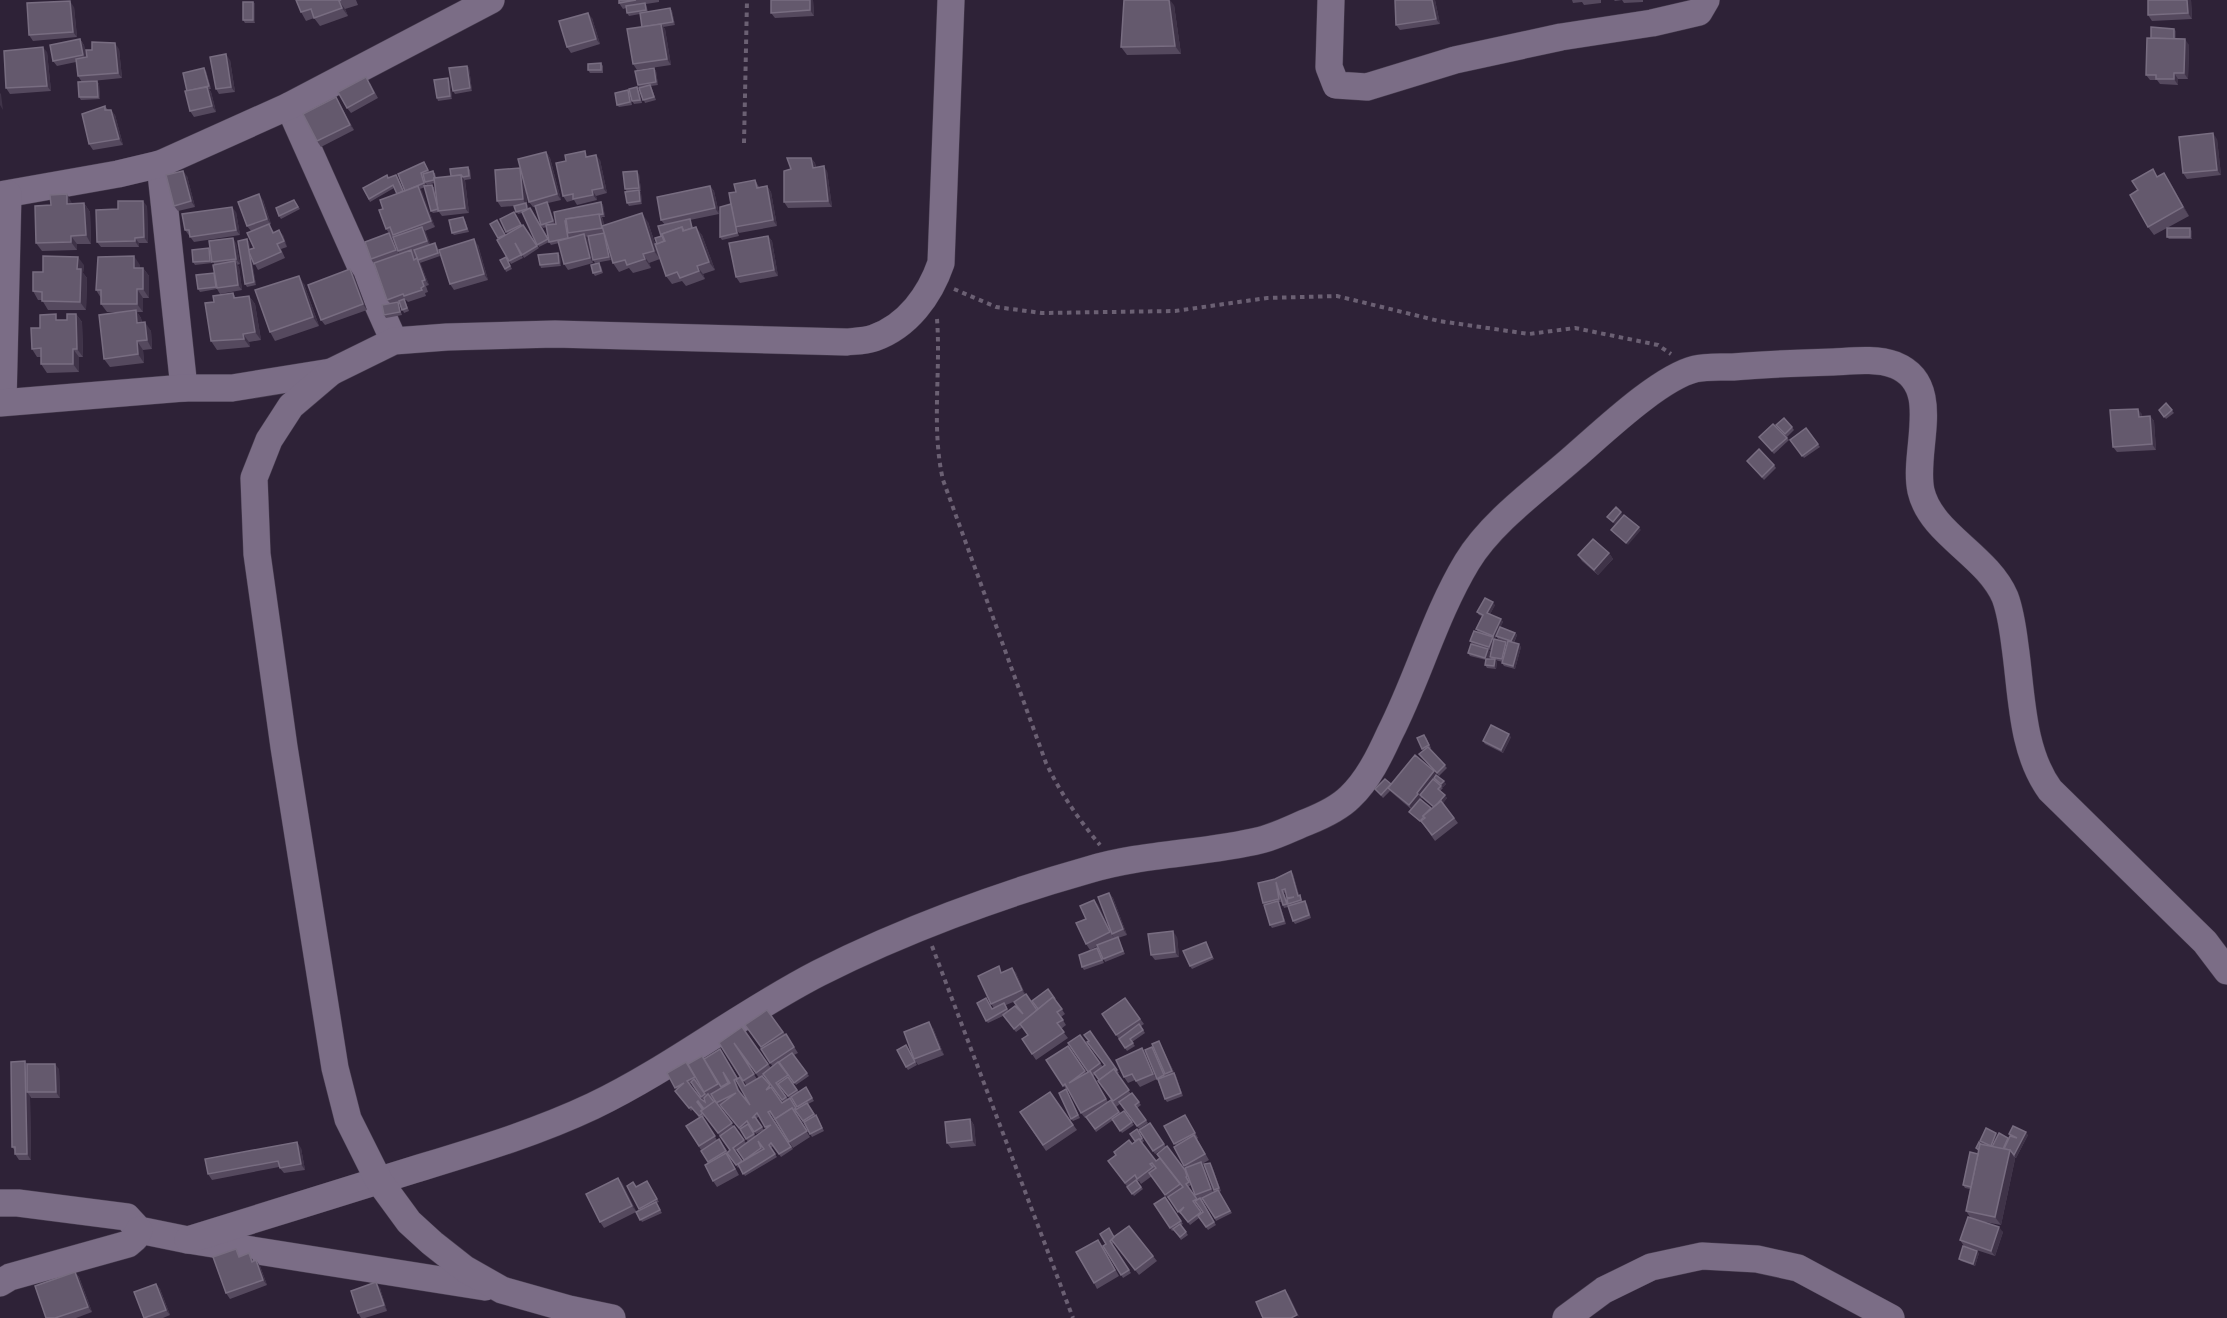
<svg xmlns="http://www.w3.org/2000/svg" width="2227" height="1318" viewBox="0 0 2227 1318" font-family="Overpass,sans-serif">
<style>
.lines{fill:none;stroke-linecap:round;stroke-linejoin:round}
.minor-casing{stroke:#473d4f;stroke-width:28}
.path{stroke:#6b6073;stroke-width:4;stroke-dasharray:4.5 4.5;stroke-linecap:butt}
.minor{stroke:#7b6d86;stroke-width:27}
.wall{fill:#55495e;fill-rule:evenodd}
.shaded-wall{fill:#3f3348}
.building{fill:#64596d;stroke:#786d81;stroke-width:1.5}
</style>
<rect width="100%" height="100%" fill="#2e2237"/>
<g class="lines">
<defs>
<g id="minor">
<path d="M1331,0l-2,67 7,18 31,2 88,-27 106,-23 91,-14 47,-11 7,-12"/>
<path d="M289,106l105,235"/>
<path d="M160,164l24,224"/>
<path d="M0,195l118,-21 42,-10 129,-58 202,-106"/>
<path d="M3,402l5,-208"/>
<path d="M0,403l184,-15h48l99,-16"/>
<path d="M0,1203h18l109,14 12,13 49,10 297,47"/>
<path d="M188,1240c76,-24 152,-47 228,-71 59,-18 120,-36 177,-63 79,-38 148,-93 226,-133 83,-42 180,-78 269,-103 56,-17 116,-16 173,-30 16,-4 31,-12 46,-18 15,-6 32,-14 43,-25 18,-17 30,-42 40,-64 28,-55 45,-118 77,-171 24,-40 72,-74 107,-105 29,-25 85,-79 121,-88 11,-3 26,-2 38,-2 33,-3 66,-4 100,-5 20,-1 43,-4 62,3 50,20 17,86 26,126 10,43 66,64 84,106 6,16 8,33 10,49 7,48 6,104 35,144l155,152 22,29"/>
<path d="M0,1283l10,-6 118,-33 7,-6 4,-8"/>
<path d="M612,1318l-43,-9 -67,-19 -37,-21 -33,-26 -23,-21 -30,-41 -31,-62 -13,-51 -51,-321 -27,-193 -3,-76 15,-38 22,-34 40,-34 63,-31 53,-4 108,-3 291,8c9,-1 20,-1 28,-4 34,-12 56,-43 67,-75l10,-263"/>
<path d="M1566,1318l38,-28 47,-23 51,-11 55,3 41,9 93,50"/>
</g>
</defs>
<!-- minor casing -->
<use href="#minor" class="minor-casing"/>
<!-- path -->
<g class="path">
<path d="M744,143l3,-143"/>
<path d="M954,289l42,18 46,6 133,-2 92,-13 70,-2 102,25 90,13 46,-6 83,17 13,9"/>
<path d="M937,319c4,53 -6,109 6,161l103,283c15,31 33,57 54,82"/>
<path d="M932,946l141,372"/>
</g>
<!-- minor -->
<use href="#minor" class="minor"/>
</g>
<!-- wall -->
<g class="wall">
<path d="M296,0h60l2,5 -13,4 3,7 -28,10 -6,-8 -8,3 -5,-9z"/>
<path d="M619,0h40v2l-13,2 2,8 22,-4 2,3 3,14 -12,2 2,2 6,36 -34,5 -4,-6 9,-37 -2,-13 -11,2 -2,-3 -1,-5 -3,1 -4,-6z"/>
<path d="M771,0h42l1,16 -39,2 -4,-5z"/>
<path d="M1435,0l5,24 -40,6 -4,-5z"/>
<path d="M1572,0h29v3l-17,2 -2,-3 -9,1z"/>
<path d="M1614,0h29v2l-19,1 -2,-3 -7,1z"/>
<path d="M2148,0h43l1,19 -40,2 -4,-6z"/>
<path d="M253,2l2,2v19h-10l-2,-3z"/>
<path d="M1174,5l7,49 -54,1 -6,-8z"/>
<path d="M74,7l3,30 -44,4 -4,-6z"/>
<path d="M592,18l8,26 -29,9 -4,-6z"/>
<path d="M2176,31v8l13,6 -1,34h-10v6l-18,-1 -3,-4h-7l-4,-5 5,-37z"/>
<path d="M80,39l4,6 2,12 33,-8 3,29 -40,4 -4,-6 -2,-14 -19,4 -4,-5z"/>
<path d="M47,52l4,39 -41,3 -4,-6z"/>
<path d="M230,60l5,32 -16,2 -3,-5z"/>
<path d="M601,63l2,3v7h-13l-2,-3z"/>
<path d="M467,66l2,2 3,23 -17,3 -2,-3z"/>
<path d="M654,68l2,3 2,14 -7,1 5,14 -11,3 -7,-18z"/>
<path d="M206,71l5,18h-2l2,3 5,20 -22,5 -4,-6 -3,-20z"/>
<path d="M97,81l2,3 1,15 -19,1 -2,-3z"/>
<path d="M450,81l2,18 -14,2 -1,-3z"/>
<path d="M370,83l8,15 -27,15 -4,-5z"/>
<path d="M628,90l2,3 9,-3 3,13 -8,1 -2,-3 -2,-7 2,11 -13,2 -2,-2z"/>
<path d="M336,97l18,33 -33,17 -4,-6z"/>
<path d="M105,106l3,4 7,5 8,30 -30,5 -4,-6z"/>
<path d="M2217,139l4,36 -34,4 -4,-6z"/>
<path d="M546,152l4,6 11,42 -13,3 7,21 46,-22 2,3 2,12h-3l1,3 1,5 44,-3 12,37 -11,4 2,5 -18,5 -4,-5 -10,4 -6,-9 -6,-19 4,16 -16,3 -2,-3 -5,-24 -2,1 2,3 5,23 -25,7 -4,-6 -5,-21 -8,2 -2,-3 -10,5 -17,-34 -4,1 -4,-8 -13,1 -4,-6 23,-33zM525,185l4,17 4,5h2l6,18 2,3 4,-1 2,13 -20,-31 -2,-5z"/>
<path d="M589,156l11,4 7,33 -11,3 1,4 -20,5 -3,-5 -7,2 -4,-6z"/>
<path d="M811,158l4,5 1,4 11,4 5,36 -44,1 -4,-6 7,-33z"/>
<path d="M424,162l5,10 6,1 1,5 15,-2 17,-9 2,3 1,9 -6,1 4,33 -27,3 -3,-4 -6,1 -2,-2 -6,-24 -5,2 15,38 -10,4 5,13 7,2 3,10 -20,7 9,22 -3,1 2,6 -3,1 1,3 -18,6 -2,-2h-1l4,11 -5,2 -5,-11 -1,1 4,12 -16,3 -2,-3 6,-12 -3,-3 -13,-36 -3,-5 18,-26 -3,-4 -3,-20 14,-15 -3,-6 -24,14 -7,-14 25,-10h10l6,13zM425,183l2,2 8,-2 1,15 -2,-11 -8,-1z"/>
<path d="M2164,173l6,9 19,34 -35,19 -6,-8 -10,-37z"/>
<path d="M639,174l2,17h-1l1,2 1,11 -13,2 -2,-3v-11l-2,-3z"/>
<path d="M187,176l8,31 -17,4 -4,-5z"/>
<path d="M755,180l4,7 8,-1 4,6 6,34 -38,7 -2,-3 2,6 -17,4 -2,-3 16,-45z"/>
<path d="M710,186l4,5 5,23 -29,6 3,8 9,7 13,35 -12,4 2,5 -19,7 -4,-5 -10,3 -6,-8 -9,-32 4,-8 4,-11 -4,-5z"/>
<path d="M263,200l8,24 -2,1 5,7 9,3 4,12 -6,2 4,9 -27,12 -7,-13 5,28 -9,2 -2,-3 2,-45 2,3 1,7 4,-1 -3,-17 -4,-5z"/>
<path d="M294,200l6,9 -19,10 -2,-3z"/>
<path d="M72,203v1l12,-1 6,9 1,32h-14v6l-35,1 -6,-8 15,-38z"/>
<path d="M147,206l1,37h-9v4h-38l-4,-5 21,-33z"/>
<path d="M236,212l4,23 -46,7 -9,-12z"/>
<path d="M514,212l8,13h1l16,23 -15,10 -7,-12 6,12 -12,6 -14,-24 2,-1 -9,-15 7,-4 9,15 2,-1 -2,-2z"/>
<path d="M463,217l2,3 4,12 -15,3 -2,-2z"/>
<path d="M2192,231v8h-23l-2,-2z"/>
<path d="M768,236l4,5 6,35 -38,7 -4,-6z"/>
<path d="M236,243l4,21 -3,1 2,2 3,23 -22,4 -3,-5 -17,3 -2,-3 16,-16v-9l-2,-6v5l-17,2 -2,-3 17,-12z"/>
<path d="M478,245l10,35 -34,10 -4,-6z"/>
<path d="M558,253l2,3 1,10 -20,2 -1,-3z"/>
<path d="M506,257l6,12 -6,3 -1,-3z"/>
<path d="M84,265l-1,8 4,5 -1,32h-38l-6,-10h-4l-5,-9 10,-19z"/>
<path d="M140,265v3h3l6,8v22h-6v14h-6l4,6 1,5 9,8 1,18 -9,1 1,13 -34,4 -6,-8 14,-47h-11l-6,-8v-6l-5,-8z"/>
<path d="M601,266l2,7 -8,3 -2,-3z"/>
<path d="M354,275l13,35 -42,15 -4,-5z"/>
<path d="M304,284l15,42 -44,15 -5,-9z"/>
<path d="M233,293l3,5 13,-2 6,8 6,36 -12,2 1,5 -33,3 -6,-9 3,-39z"/>
<path d="M76,314l6,8 1,35h-4v15l-32,1 -6,-9v-7h-4l-5,-8 8,-21 20,-8h7z"/>
<path d="M2166,403l8,10 -8,6 -5,-6z"/>
<path d="M2142,414v2h8l4,5 2,29 -39,2 -4,-5z"/>
<path d="M1776,425l16,2 2,3 -7,7z"/>
<path d="M1806,428l14,19 -16,11 -14,-18z"/>
<path d="M1759,437l28,1 2,2 -15,14z"/>
<path d="M1747,461l27,4 2,3 -12,12z"/>
<path d="M1609,553l4,6 -15,16 -16,-14 -4,-6z"/>
<path d="M1495,605l-5,9 11,5 2,3 -3,5 15,6 2,2 -3,8 7,4 -6,22 -11,-3 -2,-3 1,-1 -8,-2 2,2 -1,7 -9,-1 -2,-3 1,-5 -16,-4 -2,-3 20,-4 2,3 -2,7h3l-1,-2 1,-7 -19,-6 -2,-3 16,-6 -8,-3 -2,-3 6,-13 -3,-1 -2,-3zM1496,636l2,3 10,3v2l-2,-2 -12,-3v-1l1,1z"/>
<path d="M1426,737l5,11 -1,1 17,19 -8,8 -20,-22 4,-3 -1,-2z"/>
<path d="M1511,737l-8,16 -18,-9 -2,-3z"/>
<path d="M1437,776l9,8 -3,3 -8,-6 8,7 -3,3 7,7 -4,5 15,20 -23,18 -12,-17 -12,-10 -2,-2 2,-3 -21,-18 -7,7 -8,-9 16,-5zM1421,798h1l11,9 -1,2 -10,-9z"/>
<path d="M1293,874l6,21 2,3 2,4 4,2 4,14 -16,6 -2,-3 -5,-14 -4,1 -1,-3 -3,-10 1,7h-2l7,22 -14,4 -2,-3 -5,-20 -2,-2zM1286,892l2,7v5l2,2h-1l-5,-13z"/>
<path d="M1109,893l4,5 14,37 -9,3 7,16 -20,8 -7,-16 -8,4 -4,-6v-25l8,-19 4,5 13,27z"/>
<path d="M1177,937l2,20 -24,3 -4,-5z"/>
<path d="M1206,942l8,17 -22,10 -2,-3z"/>
<path d="M1099,951l5,12 -20,7 -2,-3z"/>
<path d="M1012,968l4,5 9,21 12,16 11,-21 17,25 -4,3 5,8 -5,4 7,9 -32,22 -14,-21 6,-4 -5,-8 -7,5 -13,-16 -15,7 -2,-2 7,-12 1,-1 -3,-4 12,-32zM1018,1000l4,14 -14,-3 -2,-6z"/>
<path d="M1125,998l19,26 -3,2 4,7 -13,9 3,4 -8,5 -25,-37z"/>
<path d="M767,1010l18,24h1l12,19 -4,2 15,21 -13,9 -15,-21h-1l19,28 9,-2 6,11 -6,3 8,12 2,2 6,13 -12,6 -15,-25 -1,1 14,24 -17,11 -22,-34 -1,1 23,34 -12,8 -8,-11 -2,2 6,9 -32,19 -6,-9 -1,1 -10,-14 11,21 -22,12 -4,-6 -5,-18 -7,-13 -15,-24 14,-8 -7,-9 -2,2 -14,-17v-4l-10,-17 23,-5 15,-7 15,-12 18,29 8,8h1l-28,-43 23,-16 29,41 2,-1 -12,-18h1l-17,-24zM738,1049l21,29 -2,1zM764,1075l19,27 -1,1 -19,-27zM736,1082h1l13,23 -10,-13zM691,1083l12,17 1,-1 1,3 -4,-3 -11,-15zM778,1085h1l10,13 -1,1zM792,1098l6,10 -1,1 -7,-10zM723,1103l-3,2 20,25 8,12 -11,8 7,10 -2,2 -7,-11 11,-8 -28,-38zM705,1116l25,34 -2,2 -9,-13 -2,1 -14,-23zM759,1116l7,13 -11,7 -7,-11 1,-1 7,10 8,-4 -8,-11z"/>
<path d="M933,1028l11,27 -26,10 -4,-6z"/>
<path d="M1090,1031l29,42 -2,1 14,20 1,-1 9,12 -4,3 11,15 -9,6 -19,-25 -4,3 -18,-26 1,-1 -4,-5 -2,1 15,26 3,-2 9,13 4,-2 10,14 -12,8 -9,-13 -17,12 -9,-14h-2l-4,-5 -12,-23 -2,1 13,27 -7,3 -2,-2 -5,-30 -20,-29 22,-14 18,27 2,-1 -8,-37 23,32 2,-2 -16,-24z"/>
<path d="M1159,1041l17,35 7,20 -16,6 -2,-3 -8,-20 -5,-32 14,29h1l-2,-2z"/>
<path d="M908,1048l9,17 -9,5 -2,-3z"/>
<path d="M1142,1048l4,6 11,25 -17,8 -5,-7 -7,3 -4,-6z"/>
<path d="M25,1061l2,3 32,5 1,29h-29l-1,-2 1,64h-12l-4,-6v-3l-3,-4z"/>
<path d="M1050,1092l27,38 -31,21 -26,-39z"/>
<path d="M1185,1115l13,23 -1,1 12,21 -7,4 3,4 9,24 -2,-26 9,25 -2,1 13,21 -16,8 -13,-22 -1,1 14,25 -8,5 -9,-12 -9,7 -9,-11h-1l-10,-14h-1l-17,-24 -11,8 -2,-3 -2,1 6,7 -9,7 -26,-35 27,-20 2,-12 7,12 -2,2 14,18 4,-3 4,-10 -9,6 -16,-24 11,-7 16,24 20,23v-2l-12,-21 2,-1 -12,-20zM1191,1185l4,10 3,4h-1l-9,-12zM1196,1203l7,9 -1,1 -7,-9z"/>
<path d="M970,1119l4,6 2,21 -25,2 -4,-5z"/>
<path d="M1996,1133l2,2 11,4 2,-3 -2,-2 19,1 -12,23 -2,-1 1,2 -14,66 -16,-3 18,10 -8,24 -31,-10 -4,-6 10,-23 -4,-6 4,-22 -5,-1 -2,-3 15,-31v-3l-2,-3 6,-3h3l-3,-1 -2,-3z"/>
<path d="M301,1148l4,22 -21,3 -5,-6 -67,13 -4,-6z"/>
<path d="M618,1178l4,5 14,28 4,-1 -13,-24 10,1 10,-6 12,21 -3,1 6,10 -20,9 -6,-10 -32,16 -4,-6z"/>
<path d="M1165,1197l18,27 -2,1 7,10 -7,5 -7,-10 -2,1 -18,-27z"/>
<path d="M1114,1237l39,19 4,5 -18,14 -25,-32 -2,1 19,29 -8,5 -20,-32z"/>
<path d="M1102,1245l17,31 -22,13 -3,-6z"/>
<path d="M1979,1253l-4,13 -14,-5 -2,-2z"/>
<path d="M241,1256l12,3v2l7,5 7,19 -37,14 -4,-6z"/>
<path d="M75,1272l4,5 13,35 -16,6h-30z"/>
<path d="M156,1284l4,5 10,26 -7,3h-19z"/>
<path d="M380,1288l7,23 -22,7h-4l-3,-5z"/>
</g>
<!-- shaded-wall -->
<g class="shaded-wall">
<path d="M810,0h3l1,16 -4,-6z"/>
<path d="M1169,0h1l4,5 7,49 -6,-8z"/>
<path d="M1432,0h3l5,24 -4,-5z"/>
<path d="M2187,0h4l1,19 -4,-6z"/>
<path d="M70,1l4,6 3,30 -4,-5z"/>
<path d="M339,1l6,8 3,7 -6,-8z"/>
<path d="M253,2l2,2v19l-2,-3z"/>
<path d="M670,8l2,3 3,14 -2,-3z"/>
<path d="M588,13l4,5 8,26 -4,-5z"/>
<path d="M661,24l4,5 6,36 -4,-6z"/>
<path d="M2174,29l2,2v11l-2,-2z"/>
<path d="M80,39l4,6 3,15 -4,-5z"/>
<path d="M2185,39l4,6 -1,34 -4,-6z"/>
<path d="M115,43l4,6 3,29 -4,-5z"/>
<path d="M43,47l4,5 4,39 -4,-5z"/>
<path d="M226,54l4,6 5,32 -4,-5z"/>
<path d="M467,66l2,2 3,23 -2,-3z"/>
<path d="M204,68l2,3 5,18 -2,-3z"/>
<path d="M654,68l2,3 2,14 -2,-3z"/>
<path d="M2174,73l4,6v6l-4,-6z"/>
<path d="M448,78l2,3 2,18 -2,-3z"/>
<path d="M97,81l2,3 1,15 -2,-2z"/>
<path d="M207,87l4,5 5,20 -4,-6z"/>
<path d="M0,93l1,1 2,16 -3,-5z"/>
<path d="M336,97l3,6 15,27 -4,-5z"/>
<path d="M111,110l4,5 8,30 -4,-6z"/>
<path d="M2213,133l4,6 4,36 -4,-5z"/>
<path d="M546,152l4,6 11,42 -4,-6z"/>
<path d="M596,155l4,5 7,33 -4,-5z"/>
<path d="M811,158l4,5 2,10 -4,-5z"/>
<path d="M824,166l3,5 5,36 -4,-6z"/>
<path d="M520,168l4,6 3,30 2,7 -6,-12z"/>
<path d="M183,171l4,5 8,31 -4,-6z"/>
<path d="M637,171l2,3 2,17 -2,-3z"/>
<path d="M2164,173l6,9 19,34 -6,-9z"/>
<path d="M461,175l4,6 4,32 -4,-5z"/>
<path d="M418,186l4,5 13,36 -4,-6z"/>
<path d="M710,186l4,5 5,23 -4,-6z"/>
<path d="M767,186l4,6 6,34 -4,-6z"/>
<path d="M592,190l4,6 1,4 -4,-5z"/>
<path d="M639,190l2,3 1,11 -2,-3z"/>
<path d="M67,194l5,9 1,9 -6,-8z"/>
<path d="M259,194l4,6 8,24 -4,-5z"/>
<path d="M143,201l4,5 1,37 -4,-6z"/>
<path d="M547,202l2,3 6,19 -2,-3z"/>
<path d="M601,202l2,3 2,12 -2,-3z"/>
<path d="M84,203l6,9 1,32 -5,-9z"/>
<path d="M232,207l4,5 4,23 -4,-5z"/>
<path d="M642,213l6,9 12,37 -6,-8z"/>
<path d="M599,214l4,6 3,14 -4,-6z"/>
<path d="M422,227l4,5 5,14 -4,-5z"/>
<path d="M696,227l6,8 13,35 -6,-8z"/>
<path d="M2190,228l2,3v8l-2,-2z"/>
<path d="M279,230l4,5 4,12 -3,-6z"/>
<path d="M389,233l4,6 7,16 -4,-5z"/>
<path d="M604,233l2,2 5,25 -2,-3z"/>
<path d="M584,234l4,6 5,23 -3,-5z"/>
<path d="M71,236l6,8v6l-6,-8z"/>
<path d="M768,236l4,5 6,35 -4,-6z"/>
<path d="M135,238l4,5v4l-4,-6z"/>
<path d="M233,238l3,5 4,21 -4,-5z"/>
<path d="M247,239l2,3 7,43 -2,-3z"/>
<path d="M474,239l4,6 10,35 -4,-6z"/>
<path d="M558,253l2,3 1,10 -2,-3z"/>
<path d="M643,254l6,9 2,5 -6,-9z"/>
<path d="M134,256l6,9v11l-6,-8z"/>
<path d="M78,257l6,8 -1,8 4,5 -1,32 -6,-8 -3,-33z"/>
<path d="M417,258l4,6 8,21 -4,-5z"/>
<path d="M235,261l4,6 3,23 -4,-5z"/>
<path d="M697,266l6,8 2,5 -6,-8z"/>
<path d="M143,268l6,8v22l-6,-9z"/>
<path d="M350,269l4,6 13,35 -4,-6z"/>
<path d="M299,276l5,8 15,42 -6,-9z"/>
<path d="M137,289l6,9v14l-6,-8z"/>
<path d="M249,296l6,8 6,36 -6,-8z"/>
<path d="M136,310l5,8 2,14 -6,-9z"/>
<path d="M76,314l6,8 1,35 -6,-8z"/>
<path d="M145,322l6,9 1,18 -5,-9z"/>
<path d="M243,334l6,8 1,5 -6,-8z"/>
<path d="M137,341l6,9 1,13 -6,-9z"/>
<path d="M73,349l6,8v15l-6,-8z"/>
<path d="M2138,409l4,5 1,8 -4,-5z"/>
<path d="M2150,416l4,5 2,29 -4,-6z"/>
<path d="M1621,512l2,3 -8,10 -2,-3z"/>
<path d="M1639,527l2,3 -13,15 -2,-2z"/>
<path d="M1609,553l4,6 -15,16 -4,-5z"/>
<path d="M1493,602l2,3 -6,11 -2,-3z"/>
<path d="M1501,619l2,3 -8,17 -2,-3z"/>
<path d="M1515,633l2,2 -4,9 -2,-3z"/>
<path d="M1493,637l2,3 -4,10 -2,-3z"/>
<path d="M1506,642l2,3 -4,17 -2,-3z"/>
<path d="M1519,644l2,3 -6,22 -2,-3z"/>
<path d="M1488,649l2,3 -3,9 -2,-3z"/>
<path d="M1495,659l2,3 -1,7 -2,-3z"/>
<path d="M1509,734l2,3 -8,16 -2,-3z"/>
<path d="M1434,771l4,6 -4,1 1,3 -13,16 -2,-2 2,5 -9,11 -4,-6 8,-12z"/>
<path d="M1444,781l2,3 -3,3 -2,-3z"/>
<path d="M1445,795l2,3 -10,13 -2,-3z"/>
<path d="M1291,871l2,3 7,24 -2,-2z"/>
<path d="M1109,893l4,5 14,37 -4,-6z"/>
<path d="M1094,900l4,5 16,33 -4,-6z"/>
<path d="M1278,901l2,3 6,20 -2,-3z"/>
<path d="M1173,931l4,6 2,20 -4,-5z"/>
<path d="M1012,968l4,5 10,23 -4,-6z"/>
<path d="M929,1022l4,6 11,27 -4,-6z"/>
<path d="M1159,1041l17,35 7,20 -2,-3 -7,-19z"/>
<path d="M1142,1048l4,6 11,25 -4,-5z"/>
<path d="M25,1061l4,6 -2,25 3,4 1,64 -4,-6z"/>
<path d="M55,1064l4,5 1,29 -4,-6z"/>
<path d="M970,1119l4,6 2,21 -4,-6z"/>
<path d="M2026,1132l2,3 -12,23 -2,-3z"/>
<path d="M1996,1133l2,2 -5,13 -2,-2z"/>
<path d="M297,1142l4,6 4,22 -4,-6z"/>
<path d="M2010,1150l5,9 -14,66 -6,-8z"/>
<path d="M1201,1162l4,6 10,27 -4,-6z"/>
<path d="M1210,1163l2,3 9,25 -2,-3z"/>
<path d="M618,1178l4,5 14,28 -4,-5z"/>
<path d="M1999,1227l4,5 -8,24 -4,-5z"/>
<path d="M1977,1251l2,2 -4,13 -2,-2z"/>
<path d="M256,1260l4,6 7,19 -4,-5z"/>
<path d="M75,1272l4,5 13,35 -4,-5z"/>
<path d="M376,1282l4,6 7,23 -3,-6z"/>
<path d="M156,1284l4,5 10,26 -4,-5z"/>
<path d="M1285,1290l4,5 11,23 -3,-3z"/>
</g>
<!-- building -->
<g class="building">
<path d="M296,0h45l-2,1 3,7 -28,10 -3,-9 -10,3z"/>
<path d="M619,0h17l-17,3z"/>
<path d="M771,0h39v10l-39,3z"/>
<path d="M1124,0h45l6,46 -54,1z"/>
<path d="M1395,0h37l4,19 -40,6z"/>
<path d="M2148,0h39l1,13 -40,2z"/>
<path d="M70,1l3,31 -44,3 -2,-32z"/>
<rect x="243" y="2" width="10" height="18"/>
<path d="M645,3l1,7 -19,3 -1,-7z"/>
<path d="M670,8l3,14 -31,5 -2,-14z"/>
<path d="M588,13l8,26 -29,8 -8,-26z"/>
<path d="M661,24l6,35 -34,5 -6,-35z"/>
<path d="M2151,27l23,2v10l-23,-1z"/>
<path d="M2147,38l38,1 -1,34h-10v6h-18v-4h-10z"/>
<path d="M80,39l3,16 -30,6 -3,-16z"/>
<path d="M92,42l23,1 3,30 -40,3 -2,-17 11,-2 -1,-7h6z"/>
<path d="M43,47l4,39 -41,2 -2,-37z"/>
<path d="M226,54l5,33 -15,2 -6,-32z"/>
<path d="M601,63v7h-13v-6z"/>
<path d="M467,66l3,22 -17,3 -4,-23z"/>
<path d="M204,68l5,18 -22,5 -4,-18z"/>
<path d="M654,68l2,14 -18,3 -3,-14z"/>
<path d="M366,77l8,16 -27,15 -9,-16z"/>
<path d="M448,78l2,18 -13,2 -3,-18z"/>
<path d="M97,81l1,16h-19l-1,-15z"/>
<path d="M650,85l4,12 -11,3 -4,-12z"/>
<path d="M207,87l5,19 -22,5 -5,-20z"/>
<path d="M637,87l3,13 -8,1 -3,-12z"/>
<path d="M628,90l2,12 -13,3 -2,-12z"/>
<path d="M336,97l14,28 -33,16 -14,-27z"/>
<path d="M105,106v4h6l8,29 -30,5 -7,-30z"/>
<path d="M2213,133l4,37 -34,3 -4,-36z"/>
<path d="M585,151l1,6 10,-2 7,33 -11,2 1,5 -20,4v-5l-10,2 -7,-33 10,-2 -1,-6z"/>
<path d="M546,152l11,42 -28,8 -11,-43z"/>
<path d="M787,158h24l2,10 11,-2 4,35 -44,1v-31l7,-2z"/>
<path d="M424,162l4,8 -7,3 3,10 -19,8 -7,-17z"/>
<path d="M468,167l1,9 -6,1 -2,-2 -10,1 -1,-7z"/>
<path d="M520,168l3,31 -26,2 -2,-31z"/>
<path d="M2153,169l4,8 7,-4 19,34 -35,20 -18,-32 8,-5 -6,-9z"/>
<path d="M183,171l8,30 -17,5 -8,-31z"/>
<path d="M433,171l2,7h-1v2l-9,2 -2,-8z"/>
<path d="M637,171l2,17 -14,1 -2,-17z"/>
<path d="M387,175l1,3 8,-3 7,16 -6,3 -4,-9 -24,14 -6,-11z"/>
<path d="M461,175l4,33 -27,3 -4,-33z"/>
<path d="M755,180l2,8 10,-2 6,34 -38,7 -6,-34 7,-1 -2,-8z"/>
<path d="M432,185l6,24 -7,2 -7,-25z"/>
<path d="M418,186l13,35 -38,14 -3,-8 -4,2 -7,-19 4,-1 -3,-9z"/>
<path d="M710,186l5,22 -54,12 -4,-23z"/>
<path d="M639,190l1,11 -13,2 -2,-11z"/>
<path d="M67,194v10l17,-1 2,32 -15,1v6l-35,1 -1,-37 16,-1 -1,-10z"/>
<path d="M259,194l8,25 -20,7 -9,-24z"/>
<path d="M294,200l4,7 -19,9 -3,-8z"/>
<path d="M118,201h25l1,36 -9,1v3l-38,1 -1,-32 22,-1z"/>
<path d="M547,202l6,19 -12,4 -6,-19z"/>
<path d="M601,202l2,12 -37,5v2h-1l3,17 -19,4 -3,-17 10,-1 -2,-12z"/>
<path d="M526,203l1,6 -11,3 -2,-6z"/>
<path d="M731,204l6,29 -17,4v-30z"/>
<path d="M232,207l4,23 -46,7 -1,-7h-4l-3,-16z"/>
<path d="M530,208l18,31 -11,6 -15,-33z"/>
<path d="M514,212l7,13 -15,7 -6,-13z"/>
<path d="M642,213l12,38 -11,3 2,5 -18,6 -2,-5 -12,3 -11,-37z"/>
<path d="M599,214l3,14 -34,5 -2,-14z"/>
<path d="M463,217l4,12 -15,4 -3,-13z"/>
<path d="M690,219l2,9 -8,3 -2,-4 -20,7 1,1 -2,1 -3,-10z"/>
<path d="M497,220l8,15 -7,3 -8,-14z"/>
<path d="M269,224l4,9 6,-3 5,11 -7,3 4,8 -27,12 -6,-14 6,-2 -7,-15z"/>
<path d="M523,225l14,21 -15,9 -7,-12 6,12 -12,6 -12,-21z"/>
<path d="M422,227l5,14 -29,10 -5,-14z"/>
<path d="M682,227l1,4 13,-4 13,35 -12,4 2,5 -19,7 -3,-6 -11,4 -11,-32 10,-3 -3,-7z"/>
<rect x="2167" y="228" width="23" height="9"/>
<path d="M389,233l7,17 -25,9 -6,-17z"/>
<path d="M604,233l5,24 -16,3 -5,-24z"/>
<path d="M584,234l6,24 -26,6 -6,-23z"/>
<path d="M662,236l2,5 -7,3 -2,-6z"/>
<path d="M768,236l6,34 -38,7 -7,-34z"/>
<path d="M233,238l3,21 -24,3 -3,-21z"/>
<path d="M247,239l7,43 -9,2 -7,-43z"/>
<path d="M474,239l10,35 -34,10 -11,-34z"/>
<path d="M435,243l3,10 -20,7 -4,-10z"/>
<path d="M209,248l1,13 -17,1 -1,-12z"/>
<path d="M411,250l3,10 3,-2 8,22 -3,1 2,5 -3,2 1,2 -18,6 -1,-2 -16,6 -13,-37z"/>
<path d="M558,253l1,10 -19,2 -2,-10z"/>
<path d="M43,256l35,1 -1,12h4l-1,33 -38,-1v-9l-9,-1v-19h10z"/>
<path d="M134,256v12h9v21h-6v15h-36v-14h-5l2,-33z"/>
<path d="M506,257l4,9 -5,3 -5,-9z"/>
<path d="M235,261l3,24 -21,3 -4,-23z"/>
<path d="M599,263l2,8 -8,2 -2,-8z"/>
<path d="M350,269l13,35 -42,16 -13,-35z"/>
<path d="M214,273l2,14 -18,2 -2,-14z"/>
<path d="M299,276l14,41 -43,15 -15,-42z"/>
<path d="M233,293l1,5 15,-2 6,36 -12,2 1,5 -33,2 -6,-38 9,-1 -1,-6z"/>
<path d="M404,299l3,9 -5,2 -3,-9z"/>
<path d="M398,302l2,10 -16,3 -2,-10z"/>
<path d="M136,310l1,13 8,-1 2,18 -10,1 1,13 -34,5 -5,-44z"/>
<path d="M56,314v6h11v-6h9l1,35h-4v15h-32v-16l-9,1 -1,-21h9v-13z"/>
<path d="M2166,403l6,7 -8,7 -5,-7z"/>
<path d="M2138,409l1,8 11,-1 2,28 -39,3 -3,-37z"/>
<path d="M1784,418l8,9 -7,7 -9,-9z"/>
<path d="M1773,424l14,14 -15,13 -13,-14z"/>
<path d="M1806,428l12,16 -16,12 -12,-16z"/>
<path d="M1759,449l15,16 -12,12 -15,-16z"/>
<path d="M1616,507l5,5 -8,10 -6,-5z"/>
<path d="M1624,515l15,12 -13,16 -15,-13z"/>
<path d="M1593,539l16,14 -15,17 -16,-15z"/>
<path d="M1485,598l8,4 -6,11 14,6 -8,17 -17,-7 7,-14 -6,-3z"/>
<path d="M1500,627l15,6 -4,8 -15,-5z"/>
<path d="M1474,631l19,6 -4,10 -19,-6z"/>
<path d="M1494,639l12,3 -4,17 -12,-2z"/>
<path d="M1508,641l11,3 -6,22 -11,-3z"/>
<path d="M1471,644l17,5 -3,9 -17,-5z"/>
<path d="M1486,659h9l-1,7 -9,-1z"/>
<path d="M1491,725l18,9 -8,16 -18,-9z"/>
<path d="M1424,735l5,10 -7,4 -5,-11z"/>
<path d="M1428,747l17,18 -8,8 -18,-19z"/>
<path d="M1415,755l19,16 -17,22 1,1 -9,11 -21,-17z"/>
<path d="M1436,775l8,6 -3,3 -7,-6z"/>
<path d="M1385,779l6,5 -10,11 -6,-6z"/>
<path d="M1433,779l8,7 -3,3 7,6 -7,8 -4,4 -14,-12z"/>
<path d="M1420,799l11,9 -8,8 1,1 -4,4 -11,-9z"/>
<path d="M1441,801l13,17 -22,17 -11,-14 4,-3 -2,-2z"/>
<path d="M1291,871l7,25 2,-1 1,5 -13,4 -1,-5 7,-2 -7,1 -2,-9 -3,1 5,14 -4,1 -7,-23 3,17 -16,4 -5,-20 17,-4z"/>
<path d="M1109,893l14,36 -11,5 -14,-37z"/>
<path d="M1094,900l16,32 -24,12 -10,-21 10,-4 -6,-13z"/>
<path d="M1278,901l6,20 -14,4 -6,-20z"/>
<path d="M1305,901l4,14 -16,6 -5,-15z"/>
<path d="M1173,931l2,21 -24,3 -3,-21z"/>
<path d="M1118,937l5,14 -20,8 -6,-14z"/>
<path d="M1206,942l6,15 -22,9 -7,-15z"/>
<path d="M1097,948l5,12 -20,7 -3,-12z"/>
<path d="M999,966l2,7 11,-5 10,22 -31,14 -13,-28z"/>
<path d="M1048,989l7,10 -2,-2 -15,12 -6,-8z"/>
<path d="M1026,994l11,16 -23,19 -11,-14 12,-9 8,8 -9,-12z"/>
<path d="M1053,997l9,12 -5,3 6,8 -6,3 7,9 -32,22 -10,-15 6,-4 -8,-11z"/>
<path d="M986,998l6,11 12,-6 3,6 -21,12 -9,-18z"/>
<path d="M1125,998l15,21 -24,16 -14,-21z"/>
<path d="M767,1010l16,22 -22,15 -16,-22z"/>
<path d="M929,1022l11,27 -26,10 -10,-27z"/>
<path d="M1139,1024l4,6 -13,9 3,4 -8,5 -6,-9z"/>
<path d="M742,1027l26,37 -12,9 -22,-30 20,31 -11,7 -24,-38z"/>
<path d="M1090,1031l27,39 -2,1 -1,-2 -15,11 -5,-7 11,-8 -18,-23 2,-1 -5,-6z"/>
<path d="M786,1034l8,13 -24,16 -9,-14z"/>
<path d="M1080,1035l20,28 -12,9 -20,-29z"/>
<path d="M1159,1041l13,30 -7,3 -13,-30z"/>
<path d="M906,1045l9,17 -9,5 -9,-17z"/>
<path d="M1068,1046l17,25 -16,12 21,-12 16,28 -25,14 -16,-29 -2,2 -17,-26z"/>
<path d="M1152,1047l12,28 -7,4 -12,-29z"/>
<path d="M1142,1048l11,26 -17,7 -4,-7 -8,3 -8,-17z"/>
<path d="M720,1049l17,29 -3,2 4,10 12,15 -14,-25 4,-3 5,9 17,-10 8,9 -4,5 5,-3 11,16 8,-5 6,10 -3,2 -1,-2 -17,11 -5,-8 -2,1 23,35 -12,7 -8,-11 -2,2 6,9 -32,20 -5,-10 26,-15 -6,-8 3,7 -17,12 -7,-10 34,-25 -6,2 -8,-14 -5,5 3,-1 7,10 -8,5 -7,-11 -8,7 -19,-23 16,-12 -20,10 -1,-2 -4,-7 19,-11 -7,-11 5,11 -7,4 -17,-28z"/>
<path d="M792,1053l15,20 -13,10 -15,-21z"/>
<path d="M702,1056l16,28 -14,8 -16,-28z"/>
<path d="M25,1061l2,93h-12v-7h-3l-1,-85z"/>
<path d="M686,1062l9,15 -8,4 14,18 4,3 -1,-4 4,-4 6,8 -10,7 -6,-8 -1,1 6,8 -2,1 2,2 -4,3 -8,-9 -2,1 -14,-17 9,-8 -9,5 -8,-15z"/>
<path d="M778,1062l10,13 -12,8 10,14 -4,3 -19,-26z"/>
<path d="M27,1064h28l1,28h-29z"/>
<path d="M1114,1069l15,21 -16,11 -15,-20z"/>
<path d="M1174,1073l7,20 -16,6 -7,-20z"/>
<path d="M788,1077l9,13 -9,6 -10,-12z"/>
<path d="M694,1079l11,15 -4,3 -10,-15z"/>
<path d="M806,1087l6,11 -15,9 -6,-10z"/>
<path d="M1066,1089l12,26 -7,4 -12,-26z"/>
<path d="M1050,1092l23,33 -30,20 -23,-33z"/>
<path d="M1132,1093l7,9 -4,3 11,15 -9,6 -18,-24z"/>
<path d="M1111,1100l8,12 -24,17 -9,-12z"/>
<path d="M715,1101l17,22 -14,10 -17,-22z"/>
<path d="M807,1103l7,11 -11,7 -8,-11z"/>
<path d="M792,1108l15,23 -18,11 -14,-23z"/>
<path d="M1124,1111l8,11 -12,9 -8,-12z"/>
<path d="M816,1115l6,13 -12,6 -6,-12z"/>
<path d="M1185,1115l10,18 -21,11 -10,-18z"/>
<path d="M702,1116l13,20 -16,10 -13,-20z"/>
<path d="M970,1119l2,21 -25,3 -2,-21z"/>
<path d="M1150,1123l14,21 -11,7 -14,-21z"/>
<path d="M748,1124l6,10 -8,5 -6,-10z"/>
<path d="M734,1126l10,14 -11,8 9,13 -6,4 -9,-12 3,-3 -10,-14z"/>
<path d="M2013,1126l13,6 -12,23 -4,-5 -6,-1 6,-13 7,2 -8,-4z"/>
<path d="M1986,1128l10,5 -5,13 -11,-5z"/>
<path d="M1137,1129l5,9 -2,2 -1,-1 -4,2 -5,-7z"/>
<path d="M1999,1133l9,5 -5,11 -11,-2z"/>
<path d="M1194,1135l11,19 -21,12 -10,-19z"/>
<path d="M719,1139l7,12 -18,11 -7,-11z"/>
<path d="M1139,1139l17,22 4,-3 20,26 -15,11 -16,-22 7,-5 -4,-5 -2,1 3,3 -16,12 -2,-4 -10,8 -17,-22 8,-6 -2,-3 15,-12 3,4z"/>
<path d="M297,1142l4,22 -21,4 -2,-7 -70,13 -3,-15z"/>
<path d="M1979,1142l3,3 -2,-1 -1,6 -3,-2z"/>
<path d="M1980,1144l30,6 -15,67 -29,-6z"/>
<path d="M1167,1146l18,24 2,6 -1,1 3,5 -3,2 11,15 -4,2 8,11 -13,10 -8,-10 4,-5 -6,5 -10,-15 15,-10 -26,-33z"/>
<path d="M1970,1152l8,2 -7,33 -8,-2z"/>
<path d="M726,1153l9,16 -22,12 -8,-16z"/>
<path d="M1201,1162l10,27 -16,6 -10,-27z"/>
<path d="M1210,1163l9,25 -5,2 -10,-26z"/>
<path d="M618,1178l14,28 -32,16 -14,-28z"/>
<path d="M1136,1180l5,7 -9,7 -5,-7z"/>
<path d="M647,1181l10,18 -18,10 -12,-23 6,-4 3,5z"/>
<path d="M1218,1190l12,21 -15,7 -13,-20z"/>
<path d="M1165,1197l16,24 -11,7 -16,-24z"/>
<path d="M1200,1198l14,24 -8,5 -8,-11 5,-4 -8,-11z"/>
<path d="M656,1202l4,8 -20,10 -4,-8z"/>
<path d="M1968,1217l31,10 -8,24 -31,-11z"/>
<path d="M1180,1224l6,8 -6,5 -7,-8z"/>
<path d="M1129,1226l24,30 -18,14 -24,-31z"/>
<path d="M1109,1228l5,9 -4,4 19,29 -8,5 -18,-29 3,-2 -6,-10z"/>
<path d="M1098,1240l17,30 -21,13 -18,-31z"/>
<path d="M1963,1246l14,5 -4,13 -14,-5z"/>
<path d="M236,1249l3,8 10,-4 3,9 4,-2 7,20 -37,13 -13,-36z"/>
<path d="M75,1272l13,35 -33,11h-9l-11,-32z"/>
<path d="M376,1282l8,23 -26,8 -7,-22z"/>
<path d="M156,1284l10,26 -22,8 -10,-26z"/>
<path d="M1285,1290l12,25 -6,3h-28l-7,-16z"/>
</g>
</svg>
